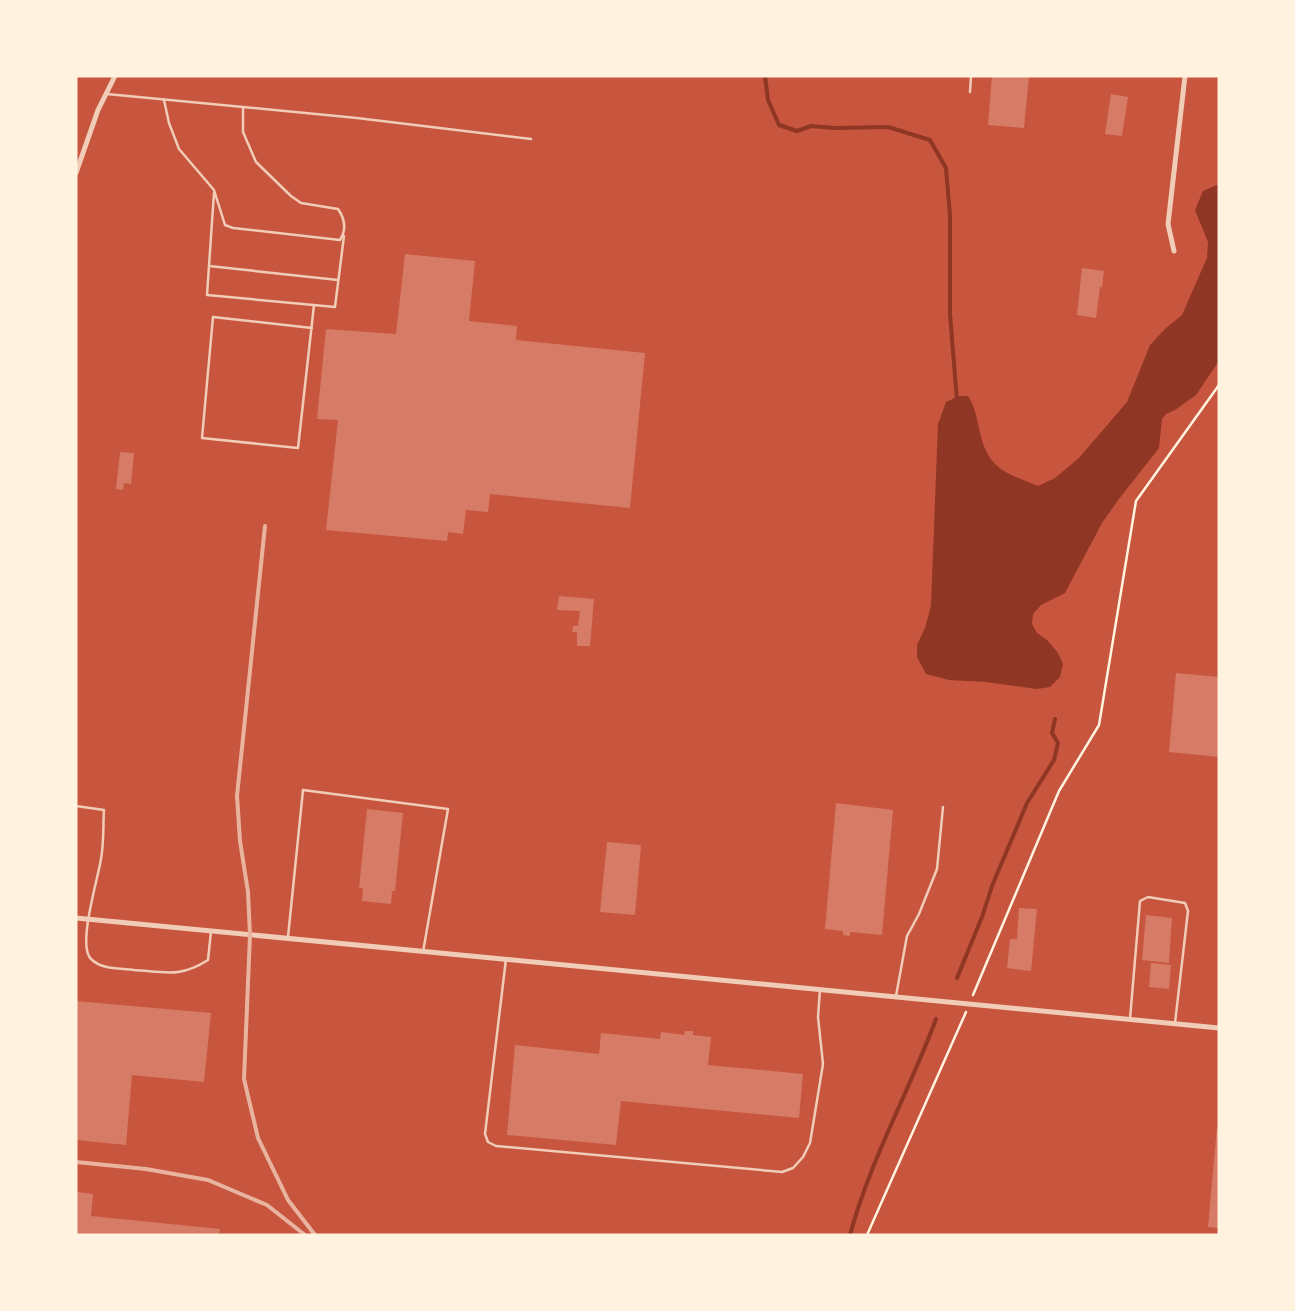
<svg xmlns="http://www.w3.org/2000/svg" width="1295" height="1311" viewBox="0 0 1295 1311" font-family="'Nunito Sans',sans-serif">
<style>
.water{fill:#8f3625}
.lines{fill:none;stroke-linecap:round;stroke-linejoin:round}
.stream{stroke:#8f3625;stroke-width:4}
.building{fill:#d67c66}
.path{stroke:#fff3e0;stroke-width:2.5}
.service{stroke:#f1ccb7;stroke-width:2.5}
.minor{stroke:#f1ccb7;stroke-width:5}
.rail{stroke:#e9b49f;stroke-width:4}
</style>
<rect width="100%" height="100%" fill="#c8553d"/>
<!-- water -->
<path class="water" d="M1219,184v177l-23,34 -21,15 -9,4 -4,5 -3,29 -40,51 -17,24 -37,70 -24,12 -8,9 -1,10 5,9 10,7 11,13 5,11 -3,13 -10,10 -13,2 -51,-7 -37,-2 -23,-6 -9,-17v-12l8,-17 6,-22 7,-182 8,-22 13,-6h9c7,11 8,20 11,32 8,41 25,44 59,58l17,-8 24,-20 48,-56 23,-57 15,-16 17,-14 25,-57 1,-16 -13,-32 8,-19z"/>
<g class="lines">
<!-- stream -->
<g class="stream">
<path d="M765,76l3,24 11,25 18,6 14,-5 24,2 53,-1 42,13 16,28 4,48v98l7,87"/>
<path d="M957,978l25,-61 10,-31 35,-83 27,-43 4,-17 -6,-10 3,-14"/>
<path d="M850,1235c20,-75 59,-143 86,-216"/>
</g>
</g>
<!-- building -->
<g class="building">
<path d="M992,76h37l-5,52 -36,-3z"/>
<path d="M1111,94l17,3 -6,39 -17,-2z"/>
<path d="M405,254l70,7 -6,60 48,5 -1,14 129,13 -15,155 -140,-14 -2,18 -22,-2 -3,24 -15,-2 -1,9 -121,-11 12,-110 -21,-1 9,-90 70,5z"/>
<path d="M1082,268l22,3 -2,16h-2l-4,31 -19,-3z"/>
<path d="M120,452l14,1 -3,31 -7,-1 -1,7 -7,-1z"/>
<path d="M559,596l35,3 -4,47h-13v-14h-5l1,-6h5l2,-15 -23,-1z"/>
<path d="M1176,673l43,4v80l-50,-5z"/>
<path d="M836,803l57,7 -11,125 -32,-3v4l-7,-1v-4l-18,-2z"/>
<path d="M367,809l36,4 -8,78h-3l-1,13 -29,-3 1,-13h-4z"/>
<path d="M607,842l34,3 -6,70 -35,-3z"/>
<path d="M1019,908l18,1 -6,62 -24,-3 3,-29h7z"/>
<path d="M1146,915l26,3 -3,45 -27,-3z"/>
<path d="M1151,963l20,2 -2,24 -20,-2z"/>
<path d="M76,1001l135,12 -7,69 -72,-7 -6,70 -50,-5z"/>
<path d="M685,1031h8v4l18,2 -3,28 95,9 -4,44 -178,-17 -5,44 -109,-10 8,-90 84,9 2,-21 59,6 1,-7 23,3z"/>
<path d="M1217,1127h2v101l-11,-1z"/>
<path d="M76,1192l17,2 -2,22 129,13 -1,6h-143z"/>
</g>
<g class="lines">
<!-- path -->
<g class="path">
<path d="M973,995l86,-204 40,-66 37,-224 83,-116"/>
<path d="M867,1235l99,-223"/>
</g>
<!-- service -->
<g class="service">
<path d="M970,92l1,-16"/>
<path d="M107,94l250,24 174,21"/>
<path d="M164,100l5,23 10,26 35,41 11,35 8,3 107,12c7,-11 5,-21 -2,-31l-37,-6 -10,-7 -35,-34 -13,-30v-25"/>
<path d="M214,193l-7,102 128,12 9,-71"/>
<path d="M209,266l129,14"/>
<path d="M312,328l-99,-11 -11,121 96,10 16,-143"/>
<path d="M76,806l28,4c-1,16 0,33 -3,49 -3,20 -24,86 -10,100 11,11 29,9 43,11 31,2 46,8 74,-10l3,-29"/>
<path d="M288,937l15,-147 145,19 -25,143"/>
<path d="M506,959l-21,175 3,8 8,4 286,26 11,-4 10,-11 7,-14 13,-79 -5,-47 2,-28"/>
<path d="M896,996l11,-60 12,-22 18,-45 6,-62"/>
<path d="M1130,1019l10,-118 8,-4 37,6 3,8 -13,112"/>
</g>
<!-- minor -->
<g class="minor">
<path d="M76,173l22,-63 17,-34"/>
<path d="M1174,251l-6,-27 17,-148"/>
<path d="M76,918l1143,110"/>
</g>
<!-- rail -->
<g class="rail">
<path d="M265,526l-28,270 3,45 8,51 2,43 -6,144 14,59 30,62 27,35"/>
<path d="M76,1162l70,7 62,11 59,25 38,30"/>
</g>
</g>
<!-- border -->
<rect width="1295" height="1311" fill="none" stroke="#fff3e0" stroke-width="155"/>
</svg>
